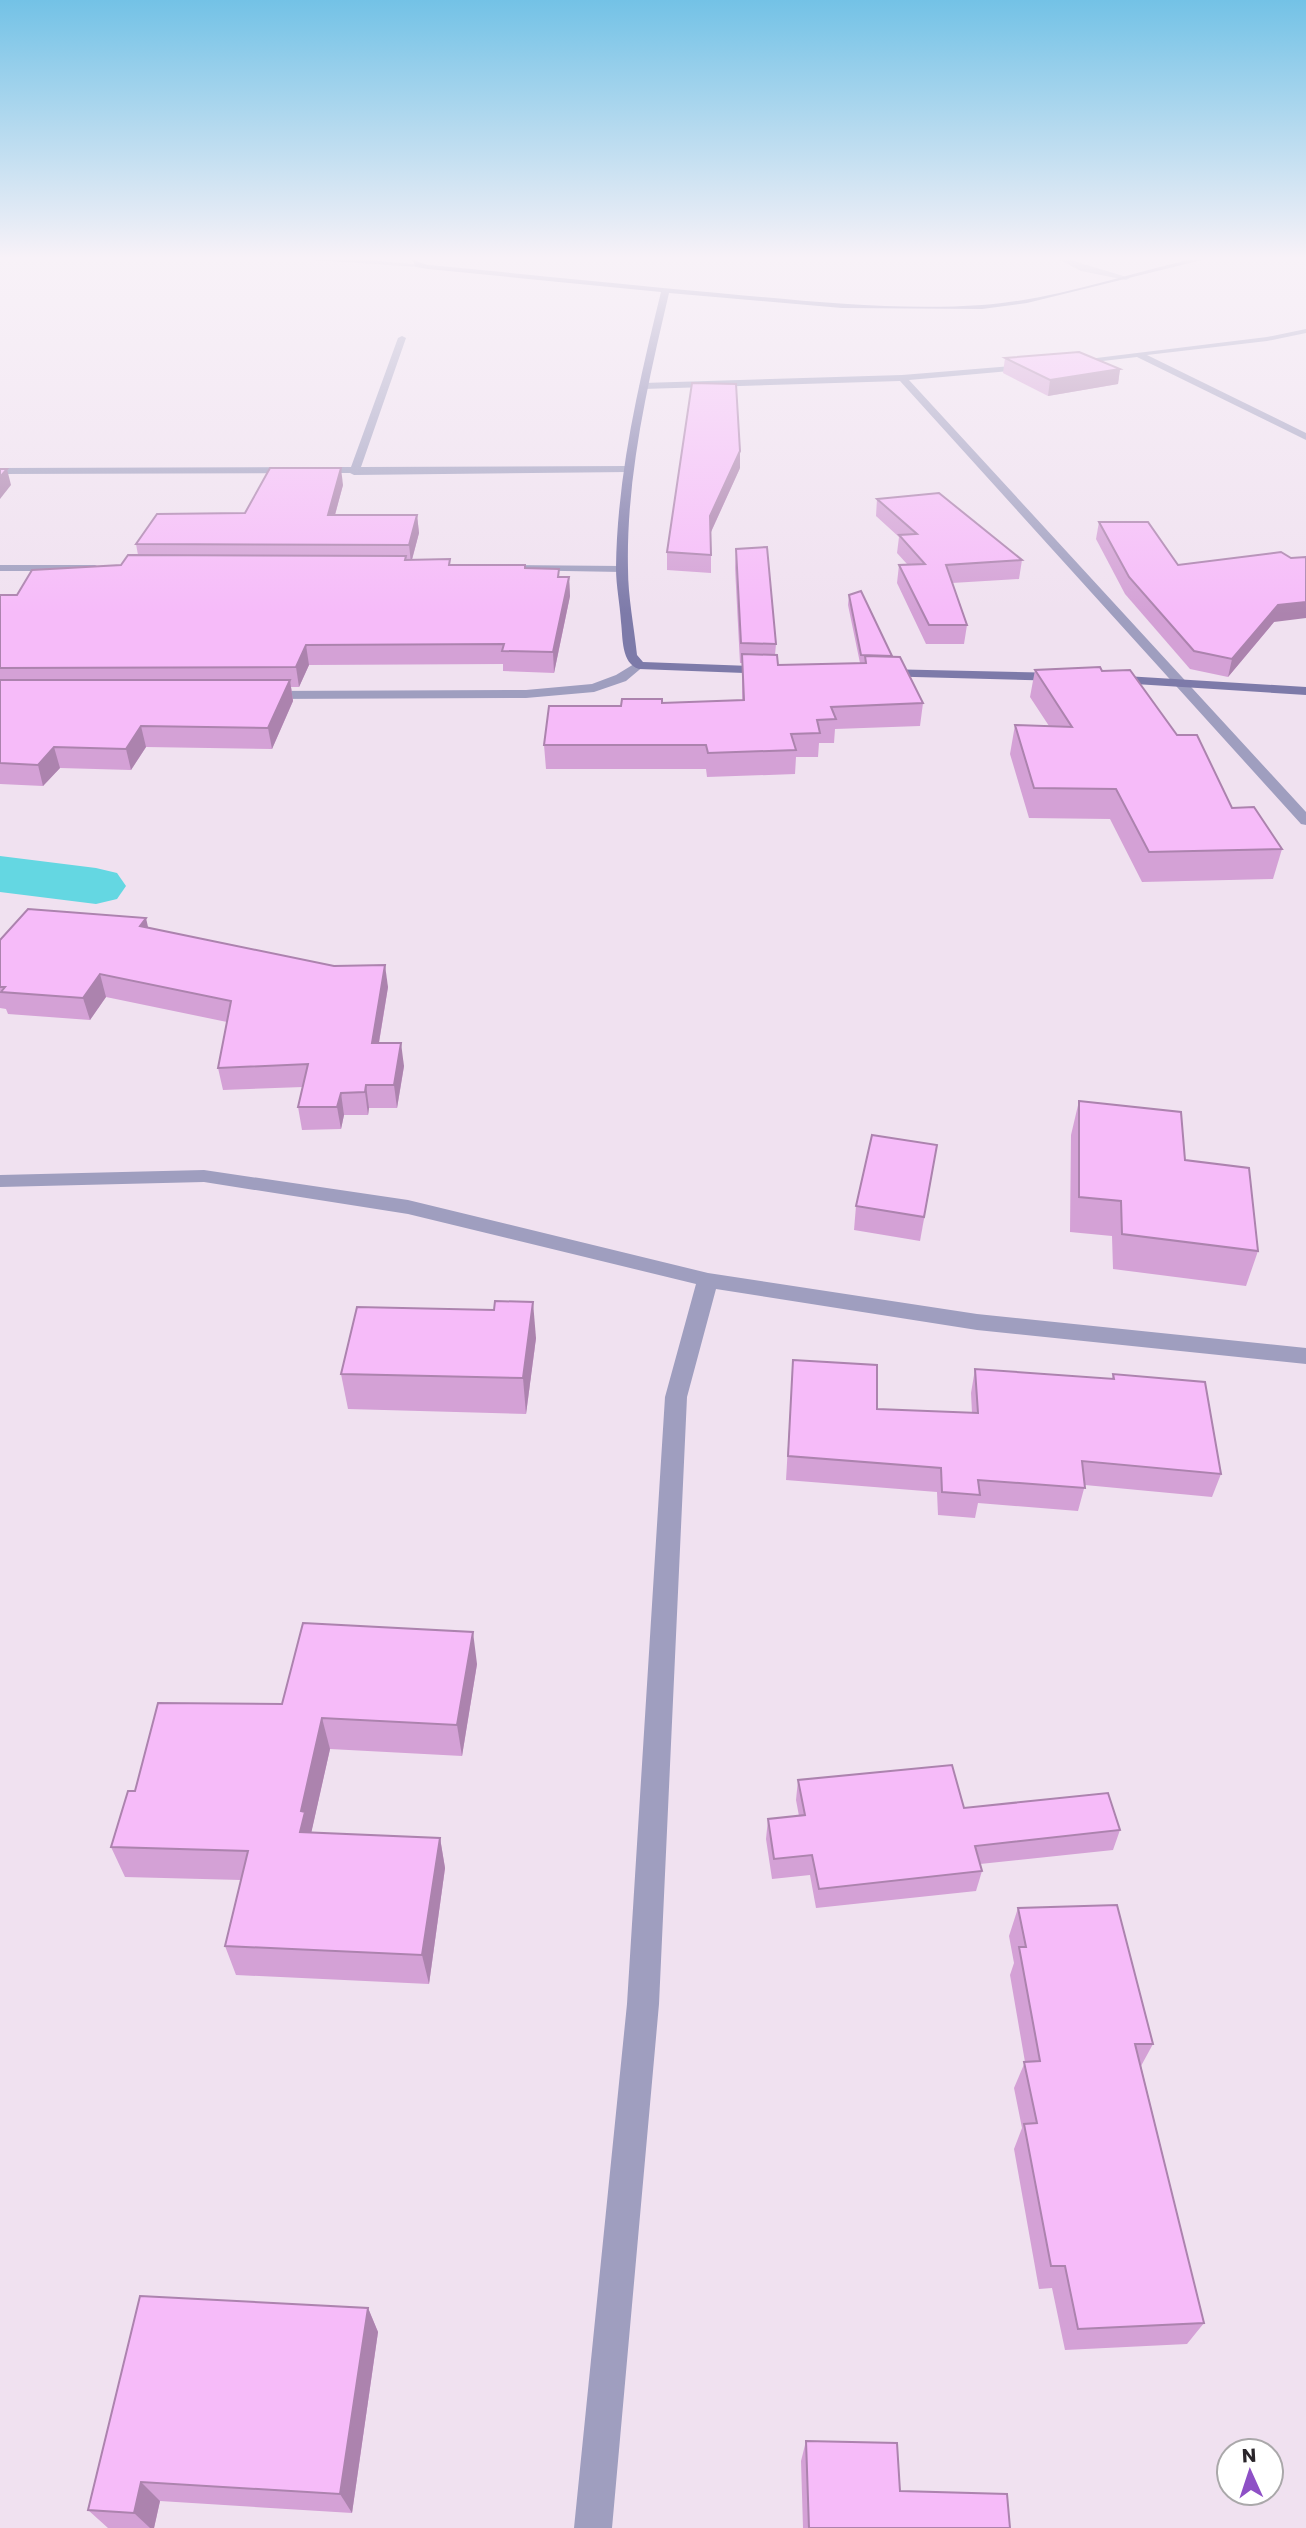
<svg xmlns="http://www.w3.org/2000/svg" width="1306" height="2528" viewBox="0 0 1306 2528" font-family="Poppins,sans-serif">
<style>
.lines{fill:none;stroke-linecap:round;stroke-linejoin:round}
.river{fill:#64d7e2;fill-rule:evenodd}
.street{fill:#9f9ebf;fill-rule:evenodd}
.secondary{fill:#7d7aa9;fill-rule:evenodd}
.wall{fill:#d4a1d6}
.shaded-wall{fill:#ac83ae}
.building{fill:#f6bbf9;stroke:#ac83ae;stroke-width:2}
</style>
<rect width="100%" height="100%" fill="#f0e1f0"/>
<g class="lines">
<!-- river -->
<path class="river" d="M0,856l96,12 21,5 9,13 -9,13 -21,5 -96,-12z"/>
<!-- street -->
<g class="street">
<path d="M313,260h55l55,5 -4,2z"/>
<path d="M1060,260h10l60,18 -4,2 -45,-9z"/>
<path d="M1306,329v4l-39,8 -120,14 159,78v7l-169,-83 -69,8 -4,-3 203,-25z"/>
<path d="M402,336l4,2 -45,129 268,-1 5,3 -5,3 -275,3 -4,-2 -350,1v-6l351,-1 47,-129z"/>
<path d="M1035,364l-3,5 -123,11 397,432v13l-5,-1 -401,-443 -257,8 -4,-3 4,-3 259,-8z"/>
<path d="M0,565h95l6,3 -6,3h-95z"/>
<path d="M508,565l114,1 6,3 -6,3 -118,-2 -2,-2z"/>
<path d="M639,661l6,4 -19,16 -32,11 -68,6 -261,1 -7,-4 7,-4 261,-1 66,-6 24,-9z"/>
<path d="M204,1170l204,30 300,73 269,41 329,34v16l-329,-34 -261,-41 -29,108 -28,607 -47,524h-38l53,-524 38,-607 31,-113 -288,-70 -204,-32 -204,5v-12z"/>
</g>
<!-- secondary -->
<g class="secondary">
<path d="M412,260l16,5c97,9 193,19 290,28 87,8 176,18 264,12 69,-5 139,-29 206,-45h14l-175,43 -45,6 -140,-1 -173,-15c-21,90 -43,183 -41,276 0,28 6,57 9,86l6,7 131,5v6l-5,1 -130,-5c-18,-6 -16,-31 -18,-47 -1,-18 -5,-36 -5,-54 1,-93 23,-186 45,-276l-233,-23 -12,-2z"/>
<path d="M882,669l181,4 6,4 -6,4 -186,-5v-6z"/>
<path d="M1109,675l197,12v8l-202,-13 -1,-3z"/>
</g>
</g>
<!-- wall -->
<g class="wall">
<path d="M1005,358l115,11 -2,15 -70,12 -45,-23z"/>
<path d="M740,468l-29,64v41l-44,-3v-18z"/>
<path d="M343,485l-8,30h82l2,18 -7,27 38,-1v6l75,3 34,1v8h10l1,19 -16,77 -51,-2v-7l-194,1 -10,22h-8l2,14 -21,48 -126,-2 -15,23 -71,-2 -17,18 -43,-2v-189h17l104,-30 17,-10 -2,-11z"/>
<path d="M877,499l145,61 -3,19 -67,4 15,42 -3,19h-38l-29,-61 2,-18 8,-1 -10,-11 2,-16 -23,-21z"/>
<path d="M1099,522l79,43 96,57 -46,55 -38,-8 -65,-75 -29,-55z"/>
<path d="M736,549l40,95 -1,11 3,10 82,-2 -12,-58 1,-10 43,61 31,47 -3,23 -85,3 -1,14h-15l-1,14h-22l-1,17 -88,3 -1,-8h-160l-2,-24 77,-39 121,-6v-37h-2l-5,-95z"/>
<path d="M1035,670l67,1 130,137 50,41 -9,30 -131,3 -32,-63 -81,-1 -19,-64 5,-29 34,1 -19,-29z"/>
<path d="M148,928l240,59 -9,56 25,23 -7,42h-28l-1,7h-24l-3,14 -39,1 -4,-23 5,-20 -80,3 -5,-22 9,-46 -121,-25 -16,23 -82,-6 -2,-5 -6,-1v-68z"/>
<path d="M1079,1101l106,59 73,91 -12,35 -133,-17 -1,-33 -42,-4 1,-97z"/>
<path d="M933,1169l-13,72 -66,-11 2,-24z"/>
<path d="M536,1338l-10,76 -178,-5 -7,-35z"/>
<path d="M793,1360l84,49 95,4 -1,-20 4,-24 137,10 1,-5 108,100 -9,23 -127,-12 -7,26 -100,-8 -3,15 -37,-3 -1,-23 -151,-12z"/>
<path d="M477,1664l-15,92 -132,-7 -19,84 129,5 5,30 -16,116 -193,-9 -11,-29 16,-66 -116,-3 -14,-30 24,-56 147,-87z"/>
<path d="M798,1780l166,28 156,22 -7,20 -133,14 2,7 -6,20 -160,17 -6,-33 -38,4 -6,-40 2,-20 31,-3 -3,-16z"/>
<path d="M1018,1908l135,136 -12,22 63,257 -17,21 -122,6 -13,-62 -13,1 -25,-140 8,-21 -8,-40 11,-26 -15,-87 4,-12 -5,-27z"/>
<path d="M368,2308l10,24 -26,181 -192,-12 -6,27h-46l-20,-18z"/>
<path d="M806,2441l94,50 110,37h-207l-2,-67z"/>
</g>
<!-- shaded-wall -->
<g class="shaded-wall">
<path d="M1120,369l-2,15 -70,12 2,-16z"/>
<path d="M740,451v17l-30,66v-18z"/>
<path d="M341,468l2,17 -13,48 -2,-18z"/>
<path d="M7,469l4,16 -11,14v-22z"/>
<path d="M417,515l2,18 -8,30 -2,-18z"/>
<path d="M569,577l1,19 -16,77 -1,-21z"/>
<path d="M1306,602v16l-32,4 -46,55 4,-18 46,-54z"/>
<path d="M306,645l3,20 -10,22 -3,-20z"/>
<path d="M290,680l3,21 -21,48 -4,-21z"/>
<path d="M141,726l5,21 -15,23 -5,-21z"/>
<path d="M54,747l6,21 -17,18 -5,-21z"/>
<path d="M146,918l5,22 -11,-14z"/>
<path d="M385,965l3,22 -13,79 -3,-23z"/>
<path d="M100,974l6,23 -16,23 -7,-22z"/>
<path d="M401,1043l3,23 -7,42 -3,-23z"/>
<path d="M366,1085l3,23 -1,7 -3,-23z"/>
<path d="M341,1093l3,22 -3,14 -4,-22z"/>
<path d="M533,1302l3,36 -10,76 -3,-36z"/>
<path d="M473,1632l4,32 -15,92 -5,-31z"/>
<path d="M322,1718l8,31 -19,85 -11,-2 1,-21z"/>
<path d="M440,1838l5,30 -16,116 -7,-29z"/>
<path d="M368,2308l10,24 -26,181 -12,-19z"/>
<path d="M141,2482l19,19 -6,27h-4l-16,-15z"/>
</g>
<!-- building -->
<g class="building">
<path d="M1079,352l41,17 -70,11 -45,-22z"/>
<path d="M692,383l44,1 4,67 -30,65 1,39 -44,-3z"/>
<path d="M270,468h71l-13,47h89l-8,30 -273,-1 21,-30 88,-1z"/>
<path d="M0,469h7l-7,8z"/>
<path d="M939,493l83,67 -76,5 21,60h-38l-30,-60 26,-1 -26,-29 18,-1 -40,-35z"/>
<path d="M1099,522h49l30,43 103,-13 10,6 15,-1v45l-28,3 -46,54 -38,-8 -65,-74z"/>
<path d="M767,547l9,97 -35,-1 -5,-94z"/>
<path d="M128,555l278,1 -1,4 45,-1 -1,6h76v3l34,1 -1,8h11l-16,75 -51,-1 2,-7 -198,1 -10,22 -296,1v-73h17l15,-25 89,-5z"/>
<path d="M861,591l31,65 -31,-1 -12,-60z"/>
<path d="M742,654l35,1 1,10 88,-2 -1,-7 35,1 23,46 -92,4 5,12 -19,1 3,13 -29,1 5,16 -88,3 -2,-8h-162l5,-39h72l1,-7h40v4l82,-3z"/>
<path d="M1100,667l2,4 28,-1 47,65h20l35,73 22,-1 28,42 -133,3 -33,-63 -82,-1 -19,-63 57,2 -37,-57z"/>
<path d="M0,680h290l-22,48 -127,-2 -15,23 -72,-2 -16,18 -38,-2z"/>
<path d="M28,909l118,9 -6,8 194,40 51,-1 -13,78h29l-7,42h-28l-1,7 -24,1 -4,14h-39l10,-43 -90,4 13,-67 -131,-27 -17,24 -82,-6 4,-5h-5v-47z"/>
<path d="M1079,1101l102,11 4,48 64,8 9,83 -136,-17 -1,-33 -42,-4z"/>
<path d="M872,1135l65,10 -13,72 -68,-11z"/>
<path d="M495,1301l38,1 -10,76 -182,-4 16,-67 137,3z"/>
<path d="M793,1360l84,5v44l101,4 -3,-44 139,10 -1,-5 92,8 16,92 -139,-13 3,27 -107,-8 2,15 -38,-3 -1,-24 -153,-12z"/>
<path d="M303,1623l170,9 -16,93 -135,-7 -21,93 4,1 -5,20 140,6 -18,117 -197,-9 23,-95 -137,-4 17,-56h7l23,-88 124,1z"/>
<path d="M952,1765l12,43 144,-15 12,37 -145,16 7,25 -163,18 -7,-34 -38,4 -6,-40 37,-4 -7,-35z"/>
<path d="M1117,1905l36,139h-18l69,279 -126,6 -13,-63h-14l-27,-142 13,-1 -13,-61 16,-1 -21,-114h7l-8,-39z"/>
<path d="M140,2296l228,12 -28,186 -199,-12 -7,31 -46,-3z"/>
<path d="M806,2441l91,2 3,48 107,3 3,34h-201z"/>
</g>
<!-- sky -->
<linearGradient id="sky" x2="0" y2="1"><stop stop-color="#73c2e6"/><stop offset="0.42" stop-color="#f8f2f8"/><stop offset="1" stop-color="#f8f2f8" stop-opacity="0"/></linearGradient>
<rect width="1306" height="614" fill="url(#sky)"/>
<!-- north arrow -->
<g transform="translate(1250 2472) rotate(357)"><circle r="33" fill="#ffffff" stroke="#aaa8aa" stroke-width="2"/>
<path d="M0-5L12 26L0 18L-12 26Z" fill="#8e50c6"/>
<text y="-10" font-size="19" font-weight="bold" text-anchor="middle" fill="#2a252a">N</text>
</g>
</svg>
